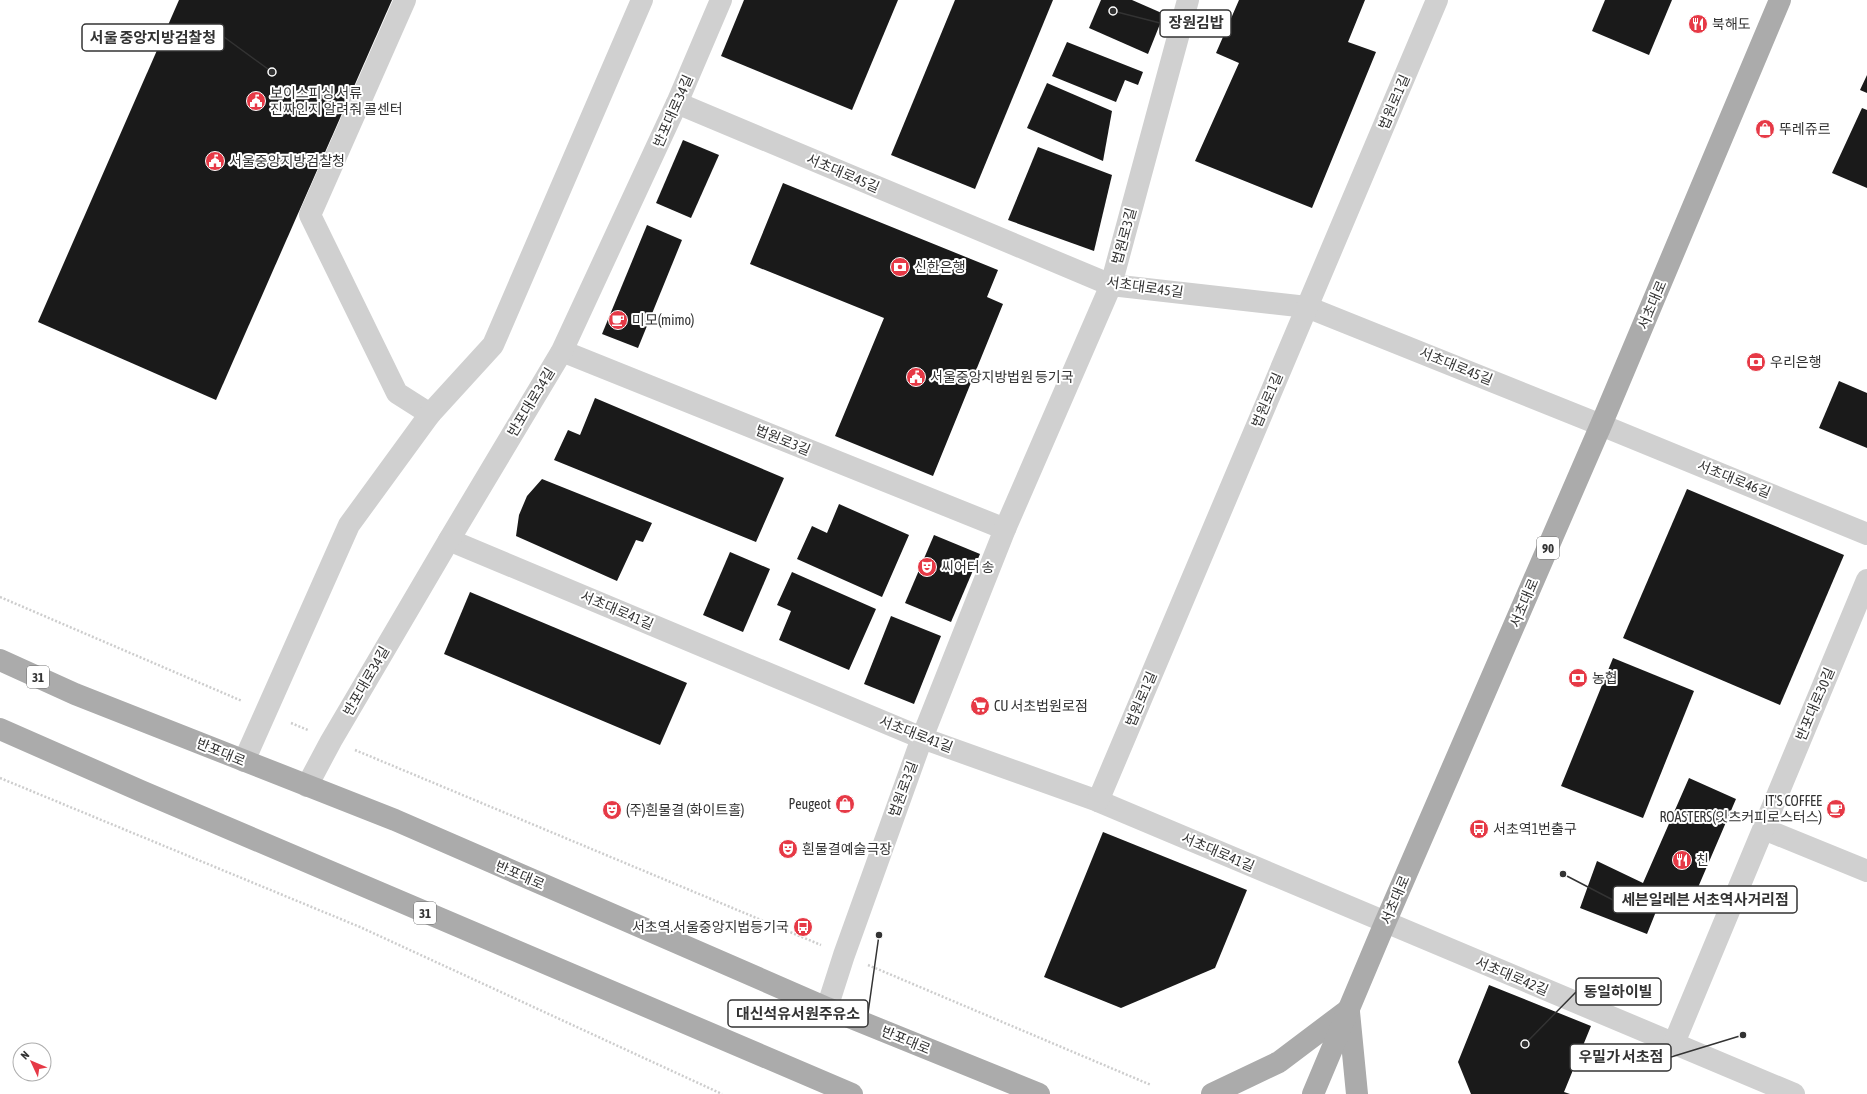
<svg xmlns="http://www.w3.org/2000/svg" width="1867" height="1094" viewBox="0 0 1867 1094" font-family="'Asap Condensed','Noto Sans KR',sans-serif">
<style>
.building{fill:#1a1a1a}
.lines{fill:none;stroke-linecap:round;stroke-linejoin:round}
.path{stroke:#cdcdcd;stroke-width:2.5;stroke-dasharray:2 2;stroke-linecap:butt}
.minor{stroke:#d0d0d0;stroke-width:22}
.major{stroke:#ababab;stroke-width:22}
.labels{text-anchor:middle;stroke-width:4;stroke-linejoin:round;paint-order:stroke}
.shield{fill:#fff;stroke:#707070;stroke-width:1}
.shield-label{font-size:13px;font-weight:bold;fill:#333}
.poi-label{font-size:14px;fill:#333;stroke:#fff;text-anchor:start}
.street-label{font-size:14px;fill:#333;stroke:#fff}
.leader{fill:none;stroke:#333;stroke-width:1.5}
.callout-dot{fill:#333;stroke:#fff;stroke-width:1.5}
.callout{fill:#fff;stroke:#333;stroke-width:1.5}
.callout-label{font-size:15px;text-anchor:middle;font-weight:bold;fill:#333}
</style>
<rect width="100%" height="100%" fill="#fff"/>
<!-- building -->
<g class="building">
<path d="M179,0h213l-176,400 -178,-78z"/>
<path d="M744,0h154l-46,110 -131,-54z"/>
<path d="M955,0h98l-78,189 -84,-34z"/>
<path d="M1101,0h31l32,14 -16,40 -59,-26z"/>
<path d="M1239,0h126l-17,42 28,10 -64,156 -117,-47 44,-98 -23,-10z"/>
<path d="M1605,0h67l-23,55 -57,-24z"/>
<path d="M1067,42l76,30 -5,13 -13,-5 -9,22 -64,-26z"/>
<path d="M1867,75v18l-7,-3z"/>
<path d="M1047,83l65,28 -9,50 -76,-33z"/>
<path d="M1862,108l5,2v78l-35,-15z"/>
<path d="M683,140l36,15 -28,63 -35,-15z"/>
<path d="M1038,147l74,28 -18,76 -86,-31z"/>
<path d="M783,183l215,87 -11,27 16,7 -70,172 -98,-40 49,-118 -134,-54z"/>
<path d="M647,225l35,15 -44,108 -36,-14z"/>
<path d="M1839,381l28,12v55l-48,-20z"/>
<path d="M595,398l189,80 -28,64 -202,-82 14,-30 12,5z"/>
<path d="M542,479l110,44 -9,19 -7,-2 -19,41 -101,-45 3,-21 8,-19z"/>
<path d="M1687,489l157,66 -64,150 -157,-67z"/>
<path d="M839,504l70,31 -27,62 -85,-38 15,-33 15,7z"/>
<path d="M934,535l46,19 -29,68 -46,-19z"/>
<path d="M730,552l40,17 -27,63 -40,-17z"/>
<path d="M792,572l84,37 -27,61 -70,-30 12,-29 -14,-6z"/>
<path d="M470,592l217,91 -27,62 -216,-91z"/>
<path d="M891,616l50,20 -27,68 -50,-20z"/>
<path d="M1613,658l81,33 -51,127 -82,-32z"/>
<path d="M1689,778l47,21 -46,107 -27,-12 -16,40 -67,-26 17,-47 46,22z"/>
<path d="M1103,832l144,58 -32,78 -94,40 -77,-31z"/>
<path d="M1489,985l102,41 -27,66 6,2h-99l-13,-32z"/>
</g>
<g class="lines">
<!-- path -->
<g class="path">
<path d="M0,597l242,104"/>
<path d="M291,723l17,7"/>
<path d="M355,750l466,195"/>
<path d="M0,778l360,149 362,167"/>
<path d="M868,965l283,120"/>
</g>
<!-- minor -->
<g class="minor">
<path d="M405,0l-95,215 87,178 33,21"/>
<path d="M677,103l434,182 196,22 294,118 266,109"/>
<path d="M562,351l443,178"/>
<path d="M449,540l473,198 176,63 696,293"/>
<path d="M244,761l105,-236 81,-111 63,-69 149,-345"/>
<path d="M307,786l24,-45 118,-201 113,-189 115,-248 44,-103"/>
<path d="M1098,801l339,-801"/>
<path d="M1764,829l103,42"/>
<path d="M827,1008l17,-53 78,-217 83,-209 106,-244 77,-285"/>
<path d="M1674,1043l193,-463"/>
</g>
<!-- major -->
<g class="major">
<path d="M0,660l75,34 320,126 432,188 212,86"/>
<path d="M0,729l141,62 711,303"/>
<path d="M1349,1012l8,82"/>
<path d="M1212,1094l67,-32 69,-52"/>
<path d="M1313,1094l72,-171 216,-498 179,-425"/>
</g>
</g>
<!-- icons -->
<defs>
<symbol id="restaurant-disc" viewBox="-11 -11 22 22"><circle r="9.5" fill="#e63946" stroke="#fff"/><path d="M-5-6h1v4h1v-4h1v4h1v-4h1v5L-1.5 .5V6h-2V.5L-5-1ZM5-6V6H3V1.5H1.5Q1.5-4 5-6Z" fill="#fff"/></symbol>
<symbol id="civic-disc" viewBox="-11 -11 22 22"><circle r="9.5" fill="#e63946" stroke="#fff"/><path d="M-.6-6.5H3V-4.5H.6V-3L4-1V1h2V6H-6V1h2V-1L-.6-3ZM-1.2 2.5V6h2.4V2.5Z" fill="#fff"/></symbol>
<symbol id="shop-disc" viewBox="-11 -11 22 22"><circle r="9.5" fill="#e63946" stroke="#fff"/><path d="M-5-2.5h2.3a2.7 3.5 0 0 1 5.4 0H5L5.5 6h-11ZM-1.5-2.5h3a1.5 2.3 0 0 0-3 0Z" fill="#fff"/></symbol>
<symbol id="bank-disc" viewBox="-11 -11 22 22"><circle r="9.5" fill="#e63946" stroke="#fff"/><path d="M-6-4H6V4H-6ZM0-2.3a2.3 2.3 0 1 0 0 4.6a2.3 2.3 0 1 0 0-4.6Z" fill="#fff"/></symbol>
<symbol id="cafe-disc" viewBox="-11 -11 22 22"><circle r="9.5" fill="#e63946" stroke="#fff"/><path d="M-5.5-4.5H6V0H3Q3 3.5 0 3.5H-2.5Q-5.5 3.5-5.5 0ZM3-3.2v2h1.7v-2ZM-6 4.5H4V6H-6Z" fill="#fff"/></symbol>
<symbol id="theatre-disc" viewBox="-11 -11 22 22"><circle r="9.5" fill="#e63946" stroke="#fff"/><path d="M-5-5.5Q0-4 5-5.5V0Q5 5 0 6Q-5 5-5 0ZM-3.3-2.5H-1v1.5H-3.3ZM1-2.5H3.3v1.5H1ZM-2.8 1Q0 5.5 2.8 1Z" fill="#fff"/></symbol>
<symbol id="supermarket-disc" viewBox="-11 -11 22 22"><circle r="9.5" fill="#e63946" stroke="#fff"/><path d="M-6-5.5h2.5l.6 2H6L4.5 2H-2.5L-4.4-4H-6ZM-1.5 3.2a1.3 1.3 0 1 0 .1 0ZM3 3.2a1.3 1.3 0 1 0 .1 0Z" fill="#fff"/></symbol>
<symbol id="bus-disc" viewBox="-11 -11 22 22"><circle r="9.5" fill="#e63946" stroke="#fff"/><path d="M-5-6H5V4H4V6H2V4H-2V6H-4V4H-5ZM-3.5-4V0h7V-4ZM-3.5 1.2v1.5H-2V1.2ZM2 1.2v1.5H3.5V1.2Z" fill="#fff"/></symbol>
</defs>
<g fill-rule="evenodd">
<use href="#restaurant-disc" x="1687" y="13" width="22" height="22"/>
<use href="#civic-disc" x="245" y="90" width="22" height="22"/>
<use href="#shop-disc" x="1754" y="118" width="22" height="22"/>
<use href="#civic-disc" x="204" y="150" width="22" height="22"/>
<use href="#bank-disc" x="889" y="256" width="22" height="22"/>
<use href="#cafe-disc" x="607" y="309" width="22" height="22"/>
<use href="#bank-disc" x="1745" y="351" width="22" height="22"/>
<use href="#civic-disc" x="905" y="366" width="22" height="22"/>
<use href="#theatre-disc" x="916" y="556" width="22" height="22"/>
<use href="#bank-disc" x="1567" y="667" width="22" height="22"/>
<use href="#supermarket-disc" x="969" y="695" width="22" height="22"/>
<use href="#shop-disc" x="834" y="793" width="22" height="22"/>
<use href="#cafe-disc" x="1825" y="798" width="22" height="22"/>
<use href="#theatre-disc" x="601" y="799" width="22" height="22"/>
<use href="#bus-disc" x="1468" y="818" width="22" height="22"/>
<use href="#theatre-disc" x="777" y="838" width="22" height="22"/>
<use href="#restaurant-disc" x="1671" y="849" width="22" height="22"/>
<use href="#bus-disc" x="792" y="916" width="22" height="22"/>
</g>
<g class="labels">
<!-- shield labels -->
<g class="shield">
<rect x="1537" y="537" width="22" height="22" rx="3"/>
<rect x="27" y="666" width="22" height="22" rx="3"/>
<rect x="414" y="902" width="22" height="22" rx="3"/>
</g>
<g class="shield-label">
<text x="1548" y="553">90</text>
<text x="38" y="682">31</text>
<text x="425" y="918">31</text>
</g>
<!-- poi labels -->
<g class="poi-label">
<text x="1712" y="29">북해도</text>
<text x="270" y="98">보이스피싱 서류<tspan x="270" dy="16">진짜인지 알려줘 콜센터</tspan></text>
<text x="1779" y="134">뚜레쥬르</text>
<text x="229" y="166">서울중앙지방검찰청</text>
<text x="914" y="272">신한은행</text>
<text x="632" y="325">미모(mimo)</text>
<text x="1770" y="367">우리은행</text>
<text x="930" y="382">서울중앙지방법원 등기국</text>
<text x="941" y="572">씨어터 송</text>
<text x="1592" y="683">농협</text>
<text x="994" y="711">CU 서초법원로점</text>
<text x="1822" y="806" text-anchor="end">IT'S COFFEE<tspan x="1822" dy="16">ROASTERS(잇츠커피로스터스)</tspan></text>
<text x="831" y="809" text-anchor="end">Peugeot</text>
<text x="626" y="815">(주)흰물결 (화이트홀)</text>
<text x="1493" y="834">서초역1번출구</text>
<text x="802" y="854">흰물결예술극장</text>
<text x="1696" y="865">친</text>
<text x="789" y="932" text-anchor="end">서초역.서울중앙지법등기국</text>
</g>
<!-- street labels -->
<g class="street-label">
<text transform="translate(1394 102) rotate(-67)" y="5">법원로1길</text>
<text transform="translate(673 111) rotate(-66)" y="5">반포대로34길</text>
<text transform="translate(843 173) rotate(23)" y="5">서초대로45길</text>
<text transform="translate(1124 236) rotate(-75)" y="5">법원로3길</text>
<text transform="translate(1145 287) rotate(8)" y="5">서초대로45길</text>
<text transform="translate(1652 305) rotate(-67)" y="5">서초대로</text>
<text transform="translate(1456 366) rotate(22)" y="5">서초대로45길</text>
<text transform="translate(1267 400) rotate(-67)" y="5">법원로1길</text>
<text transform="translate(531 402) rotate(-59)" y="5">반포대로34길</text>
<text transform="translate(783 440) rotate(22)" y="5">법원로3길</text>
<text transform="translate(1734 479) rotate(22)" y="5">서초대로46길</text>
<text transform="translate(1524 603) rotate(-67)" y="5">서초대로</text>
<text transform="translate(617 610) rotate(23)" y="5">서초대로41길</text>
<text transform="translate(366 681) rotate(-60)" y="5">반포대로34길</text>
<text transform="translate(1141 699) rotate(-67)" y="5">법원로1길</text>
<text transform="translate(1815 704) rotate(-67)" y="5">반포대로30길</text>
<text transform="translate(916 734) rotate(21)" y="5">서초대로41길</text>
<text transform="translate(221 752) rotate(22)" y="5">반포대로</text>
<text transform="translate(903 789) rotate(-70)" y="5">법원로3길</text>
<text transform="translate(1218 852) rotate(23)" y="5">서초대로41길</text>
<text transform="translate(520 875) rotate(23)" y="5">반포대로</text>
<text transform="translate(1395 900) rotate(-67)" y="5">서초대로</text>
<text transform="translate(1512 976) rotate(23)" y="5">서초대로42길</text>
<text transform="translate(906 1040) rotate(22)" y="5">반포대로</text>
</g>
</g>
<!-- callouts -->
<path class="leader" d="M1113 11L1160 23M272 72L224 37M1563 874L1613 900M1525 1044L1576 992M879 935L868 1013M1743 1035L1671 1057"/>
<g class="callout-dot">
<circle cx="1113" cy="11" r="4"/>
<circle cx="272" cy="72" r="4"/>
<circle cx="1563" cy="874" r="4"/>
<circle cx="1525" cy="1044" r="4"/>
<circle cx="879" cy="935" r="4"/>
<circle cx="1743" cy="1035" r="4"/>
</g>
<g class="callout">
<rect x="1160" y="10" width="71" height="27" rx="4"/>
<rect x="82" y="24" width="142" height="27" rx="4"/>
<rect x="1613" y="886" width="184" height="27" rx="4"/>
<rect x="1576" y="978" width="85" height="27" rx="4"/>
<rect x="728" y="1000" width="140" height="27" rx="4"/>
<rect x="1570" y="1044" width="101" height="27" rx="4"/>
</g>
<g class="callout-label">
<text x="1196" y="28">장원김밥</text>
<text x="153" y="43">서울 중앙지방검찰청</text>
<text x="1705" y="905">세븐일레븐 서초역사거리점</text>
<text x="1618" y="997">동일하이빌</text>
<text x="798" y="1019">대신석유서원주유소</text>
<text x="1621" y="1062">우밀가 서초점</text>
</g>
<!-- north arrow -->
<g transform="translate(32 1062) rotate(314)"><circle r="19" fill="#ffffff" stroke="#adadad"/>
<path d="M0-3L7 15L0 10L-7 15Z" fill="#e63946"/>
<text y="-6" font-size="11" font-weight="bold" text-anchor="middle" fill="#333333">N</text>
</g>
</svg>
